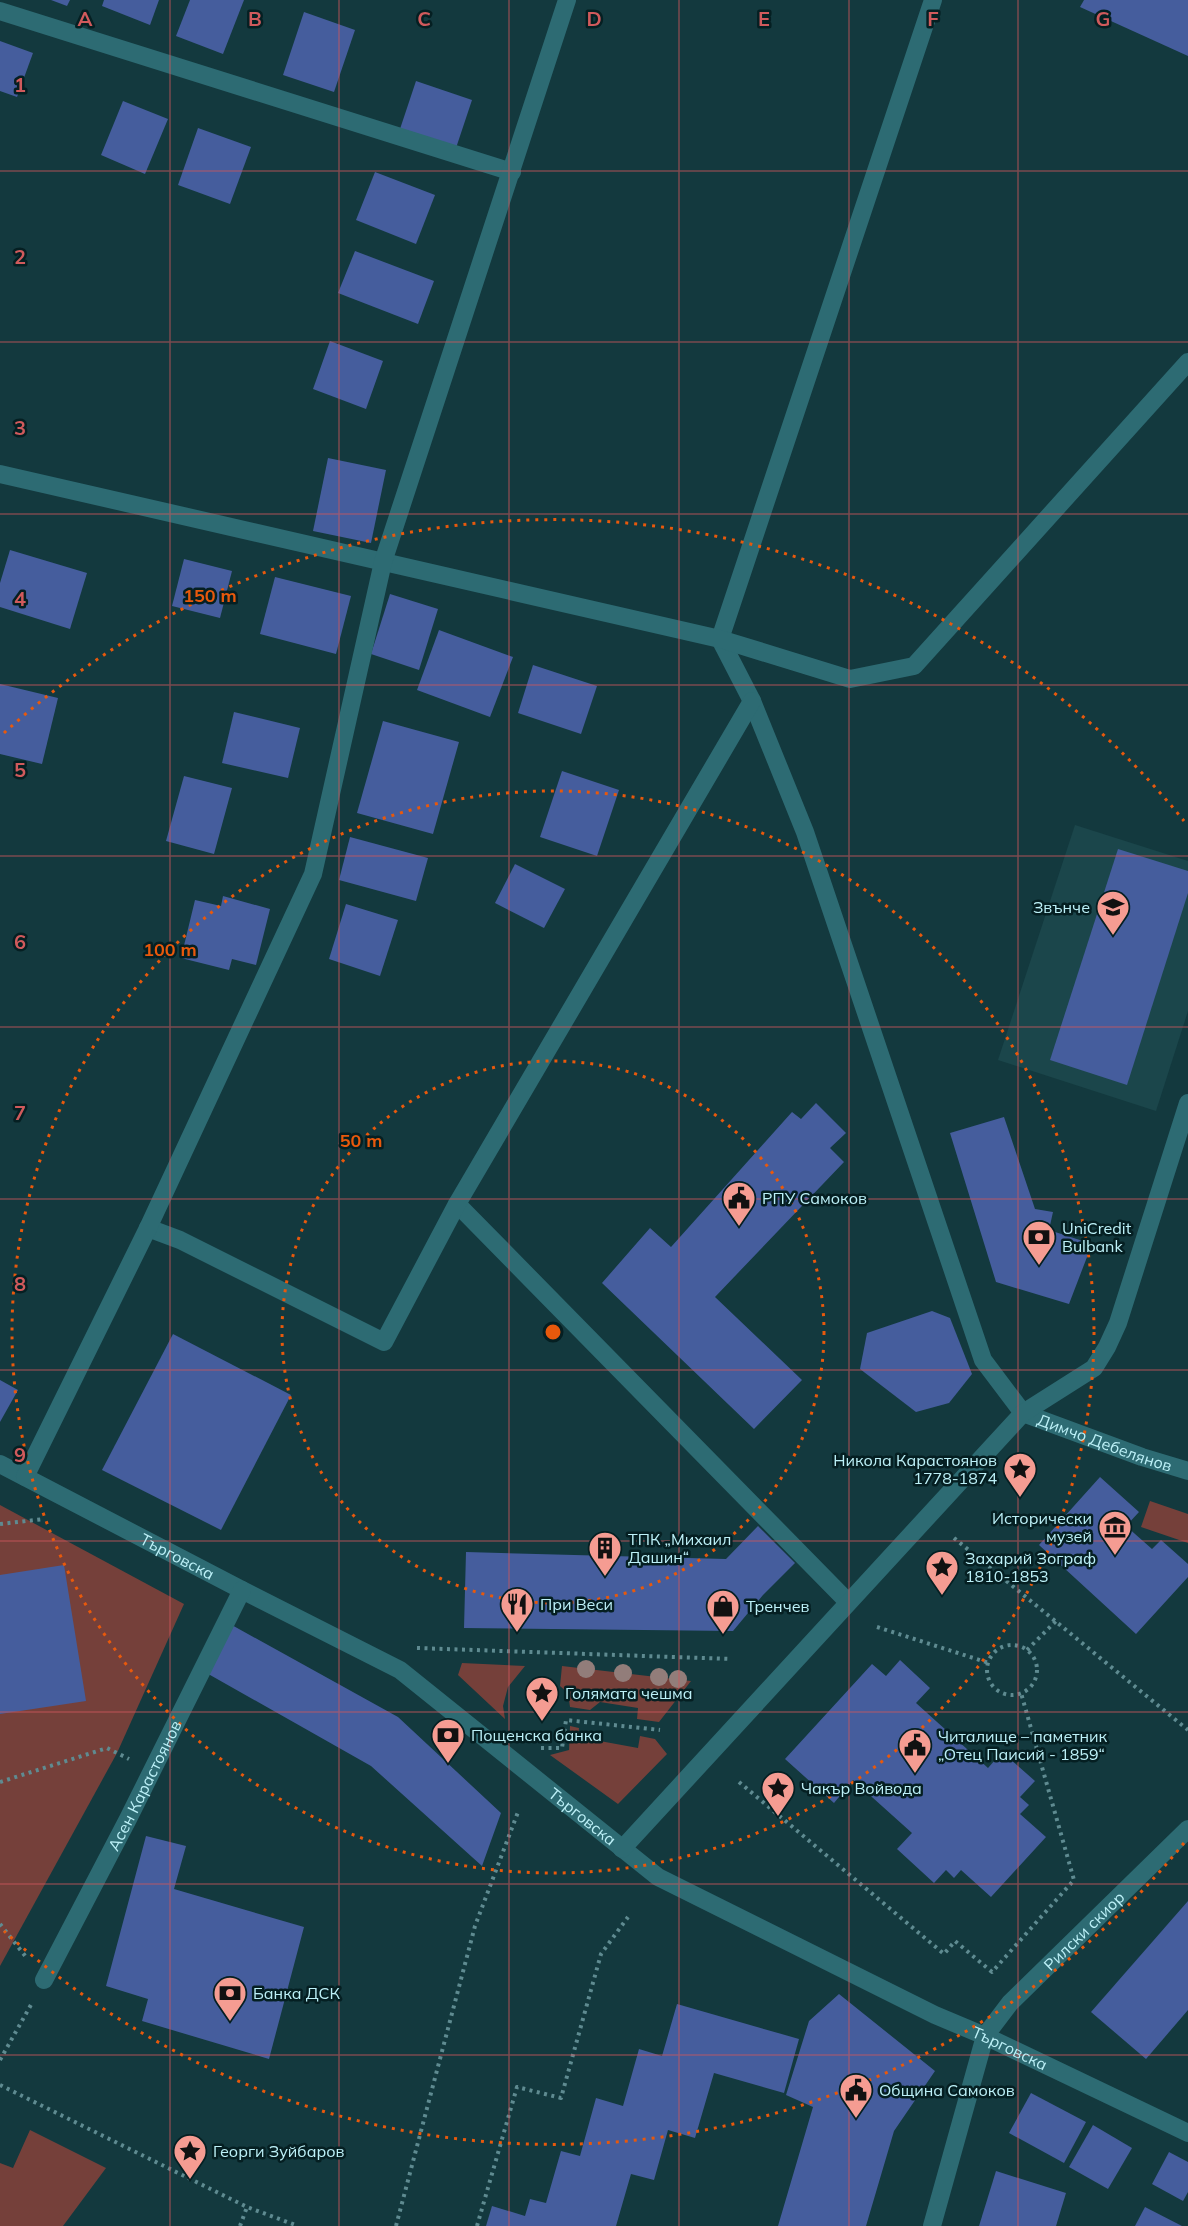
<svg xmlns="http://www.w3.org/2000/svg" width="1188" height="2226" viewBox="0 0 1188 2226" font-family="Mulish,sans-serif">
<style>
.built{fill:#1b464b}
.green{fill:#75403a}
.building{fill:#455d9d}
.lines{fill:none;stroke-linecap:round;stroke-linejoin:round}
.path{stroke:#5f8b91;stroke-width:4;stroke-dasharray:3 4.5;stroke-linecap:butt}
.minor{stroke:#2d6b73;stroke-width:18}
.tree{fill:#927d7a}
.grid{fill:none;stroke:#d05a5c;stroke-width:1.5;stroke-opacity:0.55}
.ring{fill:none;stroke:#e8590c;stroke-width:3;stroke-dasharray:3 6}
.labels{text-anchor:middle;stroke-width:5;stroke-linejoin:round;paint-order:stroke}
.poi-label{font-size:16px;fill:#bdf1f8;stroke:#051f22;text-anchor:start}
.street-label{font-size:16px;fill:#bdf1f8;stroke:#051f22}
.grid-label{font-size:20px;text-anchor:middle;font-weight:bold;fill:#d05a5c;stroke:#051f22;stroke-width:5;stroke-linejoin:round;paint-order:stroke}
.centre{fill:#e8590c;stroke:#051f22;stroke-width:3}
.ring-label{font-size:18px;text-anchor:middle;font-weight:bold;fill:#e8590c;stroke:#051f22;stroke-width:5;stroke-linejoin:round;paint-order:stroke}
</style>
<rect width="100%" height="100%" fill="#13393e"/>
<!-- built -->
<path class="built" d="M1075,825l113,36v150l-32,100 -158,-51z"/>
<!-- green -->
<g class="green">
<path d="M1150,1501l38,13v29l-47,-16z"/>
<path d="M0,1505l184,99 -67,149 -117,213z"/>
<path d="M462,1663l63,3 -17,21 -5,19 2,13 -47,-44z"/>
<path d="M562,1666l129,15 -32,41 -22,-3 1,-11 -38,-6 -10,8 -20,-3 -2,-14 -8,-7z"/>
<path d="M570,1726l9,2 -1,9 60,11 2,-12 15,3 12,15 -49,50 -68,-49 19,-5z"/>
<path d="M30,2130l76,38 -43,58h-63v-63l13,5z"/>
</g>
<!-- building -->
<g class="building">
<path d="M51,0h19l-3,6z"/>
<path d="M104,0h55l-9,25 -48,-19z"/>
<path d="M190,0h54l-21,54 -47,-18z"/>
<path d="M1084,0h104v56l-108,-49z"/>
<path d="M304,12l51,18 -21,62 -51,-17z"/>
<path d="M0,41l33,12 -16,44 -17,-6z"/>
<path d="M416,81l56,19 -17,51 -56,-19z"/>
<path d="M123,101l45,18 -23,55 -44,-19z"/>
<path d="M198,128l53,19 -21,57 -52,-19z"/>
<path d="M375,172l60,23 -19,49 -60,-24z"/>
<path d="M355,251l79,30 -16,43 -80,-31z"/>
<path d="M330,341l53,20 -17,48 -53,-20z"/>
<path d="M328,458l58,12 -15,73 -58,-12z"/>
<path d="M10,550l77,23 -17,56 -70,-22v-24z"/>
<path d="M184,559l48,12 -12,47 -48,-12z"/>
<path d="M275,577l76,19 -15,58 -76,-20z"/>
<path d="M390,594l48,15 -19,61 -48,-16z"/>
<path d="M439,630l74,27 -23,60 -73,-27z"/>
<path d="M533,665l64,21 -16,48 -63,-21z"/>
<path d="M0,684l58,14 -16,66 -42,-10z"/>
<path d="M234,712l66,16 -12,50 -66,-15z"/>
<path d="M383,721l76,21 -26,92 -76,-21z"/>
<path d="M562,771l57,19 -22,66 -57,-19z"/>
<path d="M184,776l48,12 -18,66 -48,-13z"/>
<path d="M350,837l78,21 -12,43 -77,-21z"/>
<path d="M1118,849l70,22v22l-61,192 -77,-25z"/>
<path d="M515,864l50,25 -21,39 -49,-25z"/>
<path d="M223,896l47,13 -14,56 -24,-6 -3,11 -48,-12 14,-58 26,6z"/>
<path d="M346,904l52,16 -18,56 -51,-17z"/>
<path d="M816,1103l30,30 -16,15 14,14 -129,135 87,83 -48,49 -152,-146 48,-55 21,19 121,-135 9,7z"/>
<path d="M1004,1117l31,92 18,3 -4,18 43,14 -23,60 -73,-22 -46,-149z"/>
<path d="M932,1311l18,7 22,56 -23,29 -33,9 -56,-43 7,-36z"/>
<path d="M173,1334l118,61 -70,135 -119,-60z"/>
<path d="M0,1380l18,10 -18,32z"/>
<path d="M1100,1477l39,35 -13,14 26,23 9,-9 27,24v13l-52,57 -97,-89z"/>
<path d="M758,1526l37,37 -32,32 -30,36 -269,-3 2,-76 260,7z"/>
<path d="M64,1565l22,136 -86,13v-139z"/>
<path d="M230,1624l168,93 103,96 -19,53 -111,-100 -168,-95z"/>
<path d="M900,1660l30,28 -14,15 72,65 14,-16 33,29 -15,16 9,8 -9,9 26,23 -55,60 -30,-27 -7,8 -8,-8 -12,13 -37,-34 15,-16 -59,-53 -19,23 -49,-44 87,-95 14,12z"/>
<path d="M146,1836l40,10 -12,43 130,38 -35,132 -127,-38 6,-22 -42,-13z"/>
<path d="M1188,1901v109l-42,49 -55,-47z"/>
<path d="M839,1994l96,77 -41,60 -28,95h-88l35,-119 -27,-12 23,-74z"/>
<path d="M677,2004l122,35 -15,54 -70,-20 -19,65 -27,-8 -14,50 -23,-6 -15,52h-130l6,-20 33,10 5,-17 16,4 15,-52 19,5 16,-58 27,8 16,-57 23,7z"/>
<path d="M1031,2093l55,29 -22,41 -55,-30z"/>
<path d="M1093,2125l39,23 -24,41 -39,-22z"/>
<path d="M1169,2152l19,10v30l-5,9 -31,-17z"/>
<path d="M996,2171l70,22 -10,33h-77z"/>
<path d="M1145,2207l37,19h-47z"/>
</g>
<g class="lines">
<!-- path -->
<g class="path">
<path d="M0,1524l44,-5"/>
<path d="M954,1538l234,192"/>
<path d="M877,1627l112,36"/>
<circle cx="1012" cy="1670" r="25"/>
<path d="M417,1648l314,11"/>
<path d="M1027,1650l29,-29"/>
<path d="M541,1748h21l4,-28 94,10"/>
<path d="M0,1782l107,-34 22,11"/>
<path d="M739,1782l205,172 11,-13 37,31 82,-92 -53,-187"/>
<path d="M0,1924l26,33"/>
<path d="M0,2060l32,-57"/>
<path d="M0,2085l247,122 51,19"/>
<path d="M240,2226l7,-19"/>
<path d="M396,2226l79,-300 43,-114"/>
<path d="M477,2226l40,-139 44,11 40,-144 27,-37"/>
</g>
<!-- minor -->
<g class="minor">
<path d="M933,0l-213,639 32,62 53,131 178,528 40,53"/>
<path d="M0,11l512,161"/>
<path d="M0,474l720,165 130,40 64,-13 274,-304"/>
<path d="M457,1204l390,397"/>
<path d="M148,1228l32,12 204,102 73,-138 295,-503"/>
<path id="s1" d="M1023,1413l119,44 46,14"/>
<path id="s2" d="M0,1464l242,126 158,80 258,207 277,138 50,21 203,97"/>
<path d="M25,1477l123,-249 165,-354 70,-312 184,-562"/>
<path d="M622,1849l401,-436 71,-45 13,-21 11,-24 70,-220"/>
<path id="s3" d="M44,1980l84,-161 114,-229"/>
<path id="s4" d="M932,2226l53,-190 25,-33 178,-174"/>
</g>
</g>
<!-- trees -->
<g class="tree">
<circle cx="586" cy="1669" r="9"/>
<circle cx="623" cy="1673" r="9"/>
<circle cx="659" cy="1677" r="9"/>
<circle cx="678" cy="1679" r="9"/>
</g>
<!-- grid -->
<path class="grid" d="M170,0v2226M339,0v2226M509,0v2226M679,0v2226M849,0v2226M1018,0v2226M0,171h1188M0,342h1188M0,514h1188M0,685h1188M0,856h1188M0,1027h1188M0,1199h1188M0,1370h1188M0,1541h1188M0,1712h1188M0,1884h1188M0,2055h1188"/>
<!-- distance rings -->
<g class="ring">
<circle cx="553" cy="1332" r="271"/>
<circle cx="553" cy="1332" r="541"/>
<path d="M1184 1843A812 812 0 0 1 4 1931M4 733A812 812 0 0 1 1184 821"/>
</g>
<!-- icons -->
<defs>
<symbol id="school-pin" viewBox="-11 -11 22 30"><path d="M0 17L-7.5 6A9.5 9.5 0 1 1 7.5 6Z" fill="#f59c92" stroke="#051f22"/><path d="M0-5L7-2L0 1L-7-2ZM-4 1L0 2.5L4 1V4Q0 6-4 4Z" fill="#111"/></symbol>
<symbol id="civic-pin" viewBox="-11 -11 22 30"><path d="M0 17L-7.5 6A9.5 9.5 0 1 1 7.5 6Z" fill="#f59c92" stroke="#051f22"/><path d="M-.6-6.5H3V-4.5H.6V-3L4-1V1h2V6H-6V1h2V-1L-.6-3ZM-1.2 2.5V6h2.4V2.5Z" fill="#111"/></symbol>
<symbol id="bank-pin" viewBox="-11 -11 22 30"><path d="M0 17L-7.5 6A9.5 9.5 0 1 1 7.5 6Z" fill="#f59c92" stroke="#051f22"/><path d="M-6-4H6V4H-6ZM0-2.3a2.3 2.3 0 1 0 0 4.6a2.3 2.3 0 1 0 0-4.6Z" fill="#111"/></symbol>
<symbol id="sight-pin" viewBox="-11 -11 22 30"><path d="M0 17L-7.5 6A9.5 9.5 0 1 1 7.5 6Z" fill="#f59c92" stroke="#051f22"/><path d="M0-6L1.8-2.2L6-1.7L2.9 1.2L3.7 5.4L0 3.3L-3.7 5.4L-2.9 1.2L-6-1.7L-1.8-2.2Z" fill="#111"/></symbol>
<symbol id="museum-pin" viewBox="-11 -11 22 30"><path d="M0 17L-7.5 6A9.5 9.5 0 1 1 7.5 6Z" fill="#f59c92" stroke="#051f22"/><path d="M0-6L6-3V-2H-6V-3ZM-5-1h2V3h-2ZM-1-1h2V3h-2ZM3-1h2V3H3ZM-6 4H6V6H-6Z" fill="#111"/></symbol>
<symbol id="building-pin" viewBox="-11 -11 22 30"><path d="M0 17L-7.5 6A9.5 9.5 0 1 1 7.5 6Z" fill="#f59c92" stroke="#051f22"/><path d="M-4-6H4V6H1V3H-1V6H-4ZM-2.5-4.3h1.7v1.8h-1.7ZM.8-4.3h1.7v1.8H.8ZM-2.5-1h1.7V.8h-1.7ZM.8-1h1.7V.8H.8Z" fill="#111"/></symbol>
<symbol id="restaurant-pin" viewBox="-11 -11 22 30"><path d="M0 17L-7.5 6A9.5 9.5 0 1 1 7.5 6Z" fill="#f59c92" stroke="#051f22"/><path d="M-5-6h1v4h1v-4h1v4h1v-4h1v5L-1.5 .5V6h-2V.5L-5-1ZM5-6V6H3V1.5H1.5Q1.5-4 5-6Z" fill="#111"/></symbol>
<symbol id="shop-pin" viewBox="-11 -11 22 30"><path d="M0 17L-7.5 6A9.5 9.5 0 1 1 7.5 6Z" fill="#f59c92" stroke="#051f22"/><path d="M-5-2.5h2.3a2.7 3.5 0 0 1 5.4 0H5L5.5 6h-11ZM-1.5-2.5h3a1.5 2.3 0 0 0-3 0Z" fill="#111"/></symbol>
</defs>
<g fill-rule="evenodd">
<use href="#school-pin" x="1094" y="888" width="38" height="52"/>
<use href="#civic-pin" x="720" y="1179" width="38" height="52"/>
<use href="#bank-pin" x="1020" y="1218" width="38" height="52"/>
<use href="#sight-pin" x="1001" y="1450" width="38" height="52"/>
<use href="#museum-pin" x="1096" y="1508" width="38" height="52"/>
<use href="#building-pin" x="586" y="1529" width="38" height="52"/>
<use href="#sight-pin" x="923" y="1548" width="38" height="52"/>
<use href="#restaurant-pin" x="498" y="1585" width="38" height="52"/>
<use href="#shop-pin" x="704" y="1587" width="38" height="52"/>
<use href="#sight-pin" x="523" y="1674" width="38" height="52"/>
<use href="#bank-pin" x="429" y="1716" width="38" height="52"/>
<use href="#civic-pin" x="896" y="1726" width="38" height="52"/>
<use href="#sight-pin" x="759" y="1769" width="38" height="52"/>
<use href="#bank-pin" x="211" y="1974" width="38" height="52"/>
<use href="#civic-pin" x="837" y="2071" width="38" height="52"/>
<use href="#sight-pin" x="171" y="2132" width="38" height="52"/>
</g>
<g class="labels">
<!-- poi labels -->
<g class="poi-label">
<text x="1090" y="913" text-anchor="end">Звънче</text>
<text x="762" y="1204">РПУ Самоков</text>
<text x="1062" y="1234">UniCredit<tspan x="1062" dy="18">Bulbank</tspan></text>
<text x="997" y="1466" text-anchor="end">Никола Карастоянов<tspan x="997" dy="18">1778-1874</tspan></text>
<text x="1092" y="1524" text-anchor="end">Исторически<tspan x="1092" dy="18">музей</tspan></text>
<text x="628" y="1545">ТПК „Михаил<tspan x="628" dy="18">Дашин“</tspan></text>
<text x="965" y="1564">Захарий Зограф<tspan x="965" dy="18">1810-1853</tspan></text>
<text x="540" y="1610">При Веси</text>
<text x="746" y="1612">Тренчев</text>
<text x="565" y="1699">Голямата чешма</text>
<text x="471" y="1741">Пощенска банка</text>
<text x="938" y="1742">Читалище – паметник<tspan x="938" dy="18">„Отец Паисий - 1859“</tspan></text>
<text x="801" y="1794">Чакър Войвода</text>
<text x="253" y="1999">Банка ДСК</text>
<text x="879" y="2096">Община Самоков</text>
<text x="213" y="2157">Георги Зуйбаров</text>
</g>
<!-- street labels -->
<g class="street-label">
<text dy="6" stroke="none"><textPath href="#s1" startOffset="87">Димчо Дебелянов</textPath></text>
<text dy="6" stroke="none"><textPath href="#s2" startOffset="200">Търговска</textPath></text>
<text dy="6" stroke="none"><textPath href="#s3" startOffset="219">Асен Карастоянов</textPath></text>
<text dy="6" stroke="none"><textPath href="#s2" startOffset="684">Търговска</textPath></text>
<text dy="6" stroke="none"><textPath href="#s4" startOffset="342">Рилски скиор</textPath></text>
<text dy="6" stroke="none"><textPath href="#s2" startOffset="1172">Търговска</textPath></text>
</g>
</g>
<g class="grid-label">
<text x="85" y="26">A</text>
<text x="255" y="26">B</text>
<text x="424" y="26">C</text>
<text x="594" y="26">D</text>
<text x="764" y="26">E</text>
<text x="933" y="26">F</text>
<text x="1103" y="26">G</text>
<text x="20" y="92">1</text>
<text x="20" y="264">2</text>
<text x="20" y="435">3</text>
<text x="20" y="606">4</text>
<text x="20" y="777">5</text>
<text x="20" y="949">6</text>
<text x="20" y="1120">7</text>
<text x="20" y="1291">8</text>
<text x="20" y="1462">9</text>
</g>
<circle cx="553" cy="1332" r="9" class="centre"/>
<g class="ring-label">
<text x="210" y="602">150 m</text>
<text x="170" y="956">100 m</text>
<text x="361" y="1147">50 m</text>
</g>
</svg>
